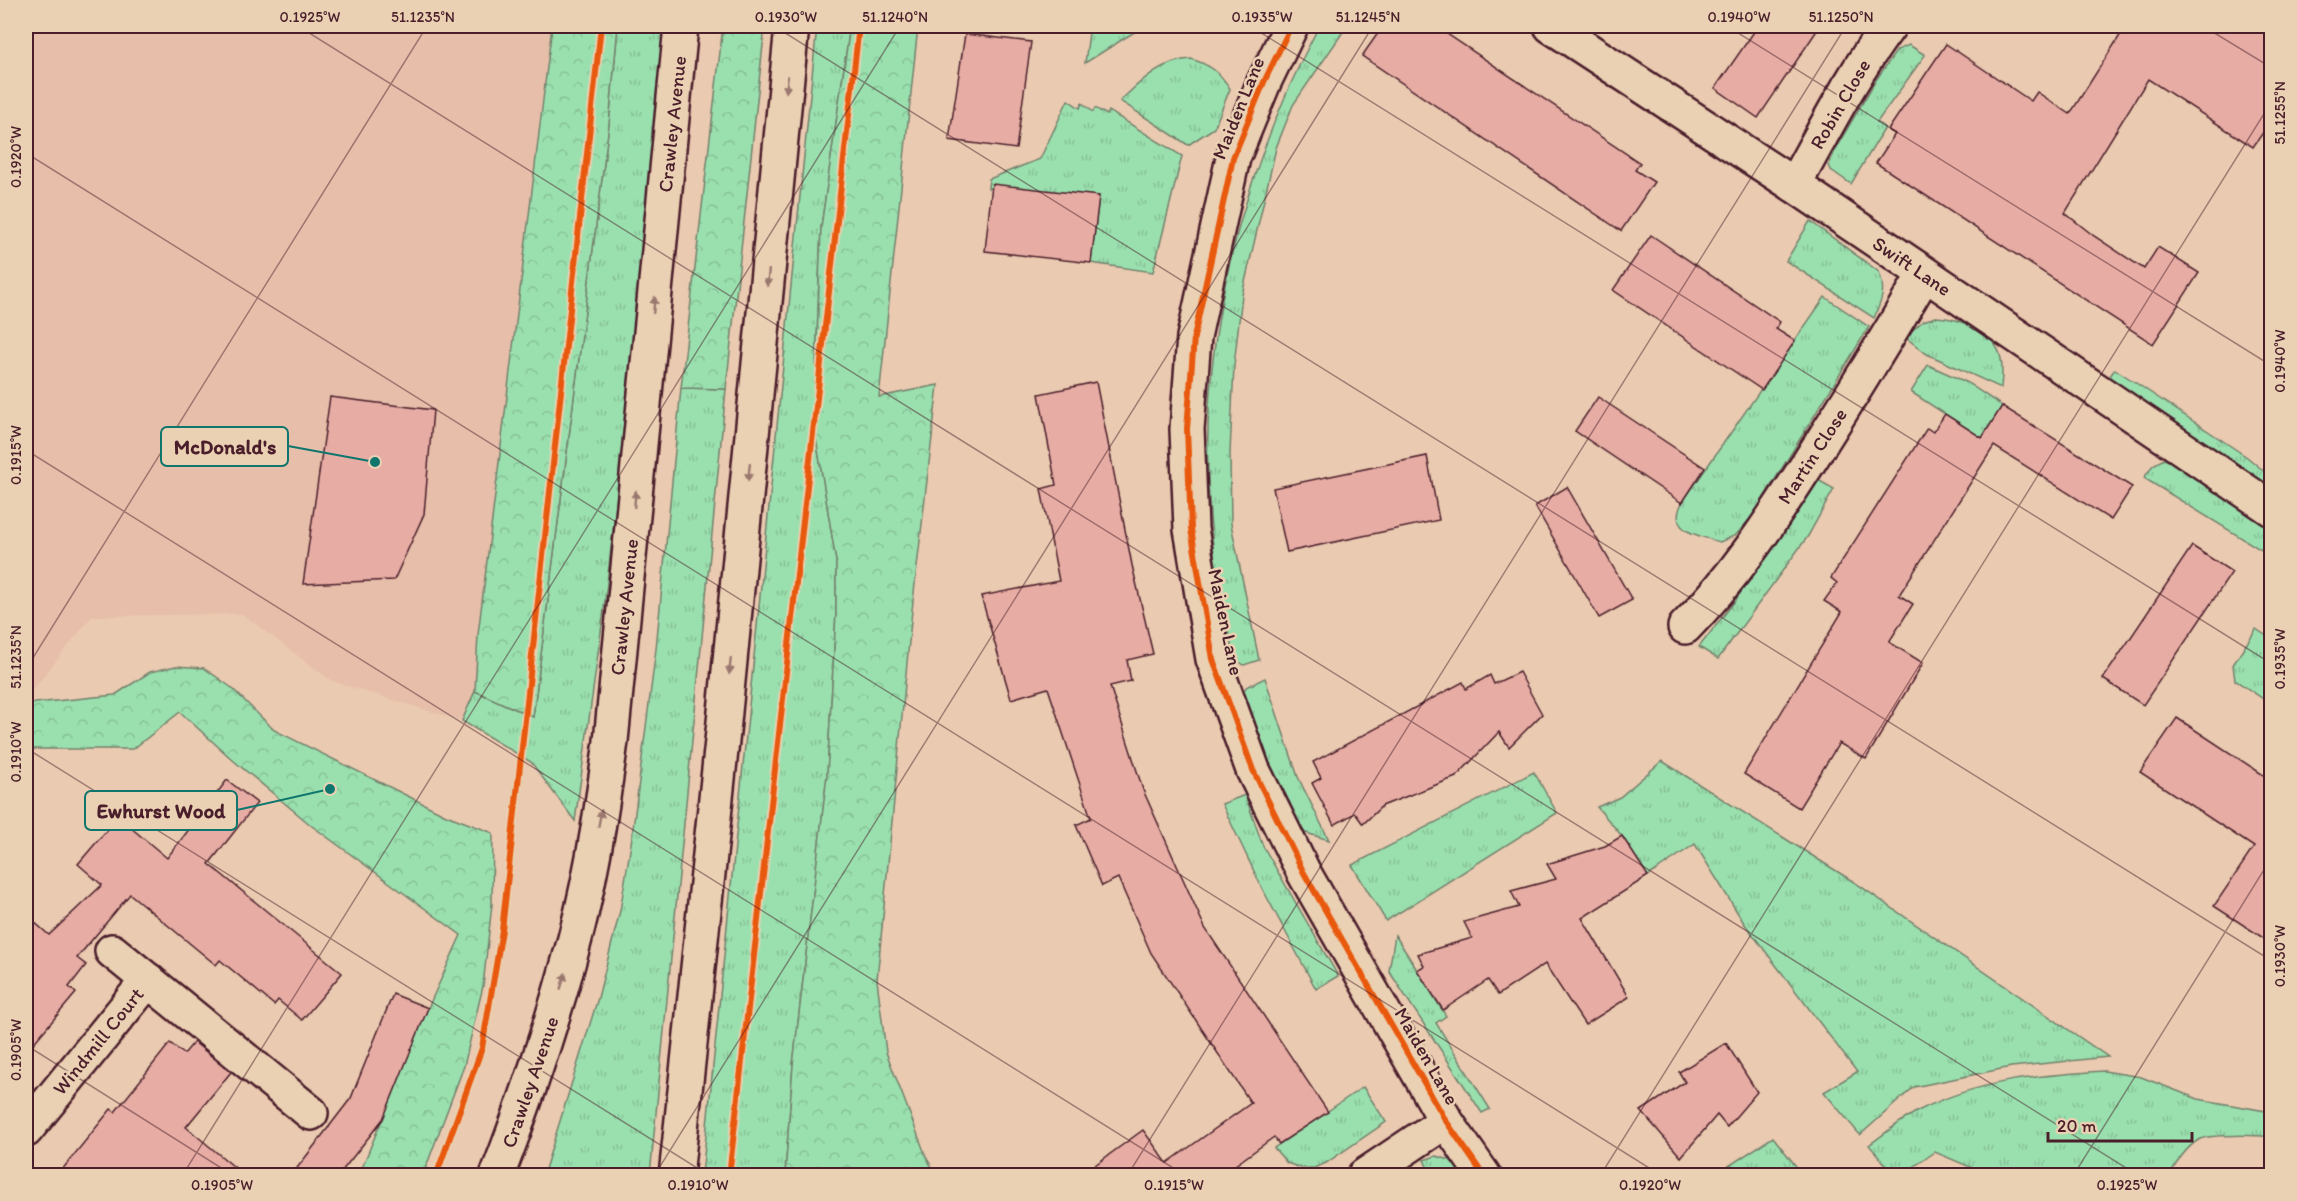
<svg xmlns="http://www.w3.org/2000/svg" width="2297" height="1201" viewBox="0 0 2297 1201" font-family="Itim,sans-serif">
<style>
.built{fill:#e6bea9}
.grass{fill:url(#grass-tufts);stroke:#72806c;stroke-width:1.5}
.forest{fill:url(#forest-crowns);stroke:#72806c;stroke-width:1.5}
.building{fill:#e7ada4;stroke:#4a1f2b;stroke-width:1.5}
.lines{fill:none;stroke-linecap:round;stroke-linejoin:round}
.minor-casing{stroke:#4a1f2b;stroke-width:38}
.primary-casing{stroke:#4a1f2b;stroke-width:38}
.minor{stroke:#ebd1b3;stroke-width:33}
.primary{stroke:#ebd1b3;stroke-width:33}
.cycleway-casing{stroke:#ebd1b3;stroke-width:10}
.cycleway{stroke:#e8590c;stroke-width:6}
.oneway{fill:#9a786f}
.ticks{fill:none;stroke:#4a1f2b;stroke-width:1.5;stroke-opacity:0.45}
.labels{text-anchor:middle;stroke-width:5;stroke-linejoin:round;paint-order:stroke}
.street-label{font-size:20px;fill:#4a1f2b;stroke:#ebd1b3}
.leader{fill:none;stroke:#0f766e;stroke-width:2}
.callout-dot{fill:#0f766e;stroke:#ebd1b3;stroke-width:2}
.callout{fill:#ebd1b3;stroke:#0f766e;stroke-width:2}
.callout-label{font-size:21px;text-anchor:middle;font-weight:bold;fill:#4a1f2b}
.neatline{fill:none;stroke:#4a1f2b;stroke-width:2}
.ticks-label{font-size:15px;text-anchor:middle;fill:#4a1f2b}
</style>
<defs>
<pattern id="grass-tufts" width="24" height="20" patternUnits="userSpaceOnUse" patternTransform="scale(1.5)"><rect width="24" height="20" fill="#9ae0ae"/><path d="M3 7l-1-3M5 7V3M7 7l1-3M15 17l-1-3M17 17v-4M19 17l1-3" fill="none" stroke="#86c096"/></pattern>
<pattern id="forest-crowns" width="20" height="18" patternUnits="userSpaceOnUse" patternTransform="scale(1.5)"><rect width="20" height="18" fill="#9ae0ae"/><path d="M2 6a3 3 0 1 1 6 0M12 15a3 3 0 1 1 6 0" fill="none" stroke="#86c096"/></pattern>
</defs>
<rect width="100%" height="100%" fill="#eacab0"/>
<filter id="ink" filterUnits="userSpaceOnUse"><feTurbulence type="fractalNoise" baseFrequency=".0167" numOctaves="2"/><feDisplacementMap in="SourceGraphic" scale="12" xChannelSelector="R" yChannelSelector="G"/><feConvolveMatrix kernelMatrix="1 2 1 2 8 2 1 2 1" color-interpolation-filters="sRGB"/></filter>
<g filter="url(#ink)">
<!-- built -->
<path class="built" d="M26,26h525l-73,609 -3,56 -13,30 -130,-40 -90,-67 -150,2 -66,82z"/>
<!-- grass -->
<g class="grass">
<path d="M618,26h54l-69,591 -28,204 -44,-59 -69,-41 13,-30 58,26 76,-593z"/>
<path d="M817,26h33l-29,201 -7,198 22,136v52l-9,162 -34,290 -8,110 -83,1z"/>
<path d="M1090,26h54l-59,37z"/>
<path d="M1319,26h28l-54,79 -17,43 -34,147 -8,70 -4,88 1,71 28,136 -15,5 -9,-6c-59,-217 -19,-437 84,-633z"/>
<path d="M1909,45l16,10 -48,67 8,6 -34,56 -20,-14 -2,-5 8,-19 39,-66 21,-30z"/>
<path d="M1191,59c19,6 29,13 39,30l-16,39 -26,17 -68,-44c22,-21 40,-40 71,-42z"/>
<path d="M1068,100l12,8 2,-5 11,9 2,-4 12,7 2,-4 73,45 -29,116 -62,-9 8,-67 -28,2 -83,-10 1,-9 51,-20z"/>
<path d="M1810,221l69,51c7,18 3,28 -5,46l-88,-57z"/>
<path d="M1825,297l44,30 -116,188 -17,20 -16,7c-22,-7 -53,-10 -38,-39z"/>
<path d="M1936,317c24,1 60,15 65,42 2,10 1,19 0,29l-74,-34 -22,-17 18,-16z"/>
<path d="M1928,365l38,17 36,24 -20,32 -71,-46z"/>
<path d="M2115,369l132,88 24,20v12l-164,-109z"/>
<path d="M681,388l45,1 -76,786 -107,1 55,-178 22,-87 11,-67 25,-195z"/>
<path d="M2164,459l8,3 99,68v26l-127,-78 9,-13z"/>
<path d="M1818,480l16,9 -26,47 -90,123 -19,-12 36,-46z"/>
<path d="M2256,629l15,10v65l-36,-24 -2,-15z"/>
<path d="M1265,678l33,99 31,63 -26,-8 -21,-40 -18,-42 -20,-59 2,-4z"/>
<path d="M1662,761l195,123 251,173 -97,10 -97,20 -54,48 -36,-43 33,-20 -113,-149 -49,-79 -47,32 -26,-40 -25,-29 23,-10z"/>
<path d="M1534,772l23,41 -171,108 -34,-56z"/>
<path d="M1245,795l18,51 75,130 -22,13 -55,-103 -39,-82z"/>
<path d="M1395,935l51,81 -10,7 54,86 -8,4 -93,-142z"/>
<path d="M2104,1071l37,6 57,22 73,13v25c-12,-2 -61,-3 -71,2 -14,8 -23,23 -31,37l-180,-1 -54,-23 -33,23h-7l-26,-30c17,-12 34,-27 53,-36 57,-29 120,-34 182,-38z"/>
<path d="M1363,1087l23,35 -60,41 -12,5h-13l-14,-5 -13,-15z"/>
<path d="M1773,1137l30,38h-88z"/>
<path d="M1436,1156l14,4 14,15h-33l-7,-15z"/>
</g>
<!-- forest -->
<g class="forest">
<path d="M552,26h66l-9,98 -76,593 -58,-26 3,-56z"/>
<path d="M723,26h42l-39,363 -45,-1z"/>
<path d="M850,26h68l-39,371 59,-12 -26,225 -35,370 9,72 41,107 10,16h-152l8,-110 34,-290 9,-162v-52l-22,-136 7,-198z"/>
<path d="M176,666l28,2 28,20 42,42 172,85 47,18 -1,71 -9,82 -19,80 -41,109h-64l69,-167 33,-73 -149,-109 -78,-65 -54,-49 -47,37h-107v-45l89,-9 35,-23z"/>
</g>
<!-- building -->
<g class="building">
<path d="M1383,26h52l205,137 -5,7 19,12 -33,49 -259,-175z"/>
<path d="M1758,26h62l-62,92 -43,-30z"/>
<path d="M2126,26h145v95l-18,26 -105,-68 -83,134 29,23 50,33 14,-22 41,26 -46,71 -277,-181 19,-29 -7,-4 58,-86 85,57 6,-9 33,22z"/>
<path d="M965,34l66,8 -15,107 -67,-9z"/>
<path d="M992,184l107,12 -8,67 -106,-12z"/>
<path d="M1651,235l129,87 -4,7 19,12 -33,49 -149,-100z"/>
<path d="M1096,382l36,183 21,89 -26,6 4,21 -21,5 33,104 62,138 123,184 -49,32 -5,-7 -54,39h-140l63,-46 24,33 84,-60 -100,-150 -33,-75 -16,8 -26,-61 15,-7 -43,-130 -37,11 -30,-103 78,-15 -18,-92 15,-4 -17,-91z"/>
<path d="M330,397l103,13 -9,104 -30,66 -91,4z"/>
<path d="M1598,397l107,71 -23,35 -107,-72z"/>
<path d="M2002,406l130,81 -21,33 -117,-74 -95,149 14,9 -24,38 34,21 -57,96 -27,-16 -40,65 -55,-34 98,-162 -18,-11 13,-18 -6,-5 96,-150 6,4 12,-18 37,24z"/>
<path d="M1427,456l12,64 -152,32 -14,-64z"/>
<path d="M1567,487l65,113 -33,18 -64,-112z"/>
<path d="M2192,546l40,26 -89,133 -40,-26z"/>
<path d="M1519,672l23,42 -33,33 -10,-15 -43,45 -74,29 -19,18 -8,-11 -21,12 -22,-42 9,-5 -8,-16 150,-80 3,7 24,-14 4,9z"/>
<path d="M2177,718l94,62v163l-57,-37 40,-59 -114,-75z"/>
<path d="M227,780l30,23 -48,61 133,109 -40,47 -24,-20 -4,5 -54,-45 -4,5 -86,-71 -53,64 9,7 -17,22 7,6 -50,59v-137l23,20 53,-50 -24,-21 40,-47 49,41z"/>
<path d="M1622,836l26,40 -66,42 47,79 -44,28 -40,-61 -47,31 -10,-15 -45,30 -26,-40 7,-4 -6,-12 54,-16 -8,-16 55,-15 -8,-16 45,-12 -9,-15 58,-18z"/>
<path d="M393,994l35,14 -45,111 -45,57h-47l60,-78z"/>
<path d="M194,1042l37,30 -45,55 59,49h-188l54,-67 4,3 55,-69 14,11z"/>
<path d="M1726,1043l31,49 -30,35 -10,-12 -36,42 -40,-46 44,-29 -6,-10z"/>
</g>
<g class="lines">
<defs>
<g id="minor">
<path d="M1291,26l-27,56 -31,76 -39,179 -7,92 4,100 22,130 40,111 51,103 142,248 38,55"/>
<path d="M1551,26l243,159 478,324"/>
<path d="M1794,185c30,-54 58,-110 95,-159"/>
<path d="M1685,627c49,-49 87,-107 124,-165 39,-61 78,-124 115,-187"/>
<path d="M112,951l199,162"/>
<path d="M26,1130l122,-150"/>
<path d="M1364,1176l82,-55"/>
</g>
<g id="primary">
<path d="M497,1176c27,-70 51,-140 71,-212 21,-72 33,-148 43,-223l70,-715"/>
<path d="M676,1176l48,-454 68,-696"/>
</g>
</defs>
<!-- minor casing -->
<use href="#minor" class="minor-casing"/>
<!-- primary casing -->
<use href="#primary" class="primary-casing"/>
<!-- minor -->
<use href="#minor" class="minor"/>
<!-- primary -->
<use href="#primary" class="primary"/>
<defs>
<g id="cycleway">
<path d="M1291,26l-27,56 -31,76 -39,179 -7,92 4,100 22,130 40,111 51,103 142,248 38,55"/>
<path d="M436,1176l46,-128 20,-118 99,-904"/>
<path d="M729,1176l130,-1150"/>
</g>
</defs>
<!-- cycleway casing -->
<use href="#cycleway" class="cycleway-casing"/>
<!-- cycleway -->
<use href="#cycleway" class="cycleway"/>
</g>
<!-- one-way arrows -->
<defs><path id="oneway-solid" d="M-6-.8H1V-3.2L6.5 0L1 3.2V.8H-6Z" transform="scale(1.5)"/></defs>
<g class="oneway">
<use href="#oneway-solid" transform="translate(787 84) rotate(96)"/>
<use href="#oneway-solid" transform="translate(768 278) rotate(96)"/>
<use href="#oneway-solid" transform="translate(654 305) rotate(-84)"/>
<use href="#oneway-solid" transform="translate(749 472) rotate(96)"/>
<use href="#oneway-solid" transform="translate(635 499) rotate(-84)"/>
<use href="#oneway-solid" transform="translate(730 666) rotate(96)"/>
<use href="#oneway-solid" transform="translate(600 818) rotate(-79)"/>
<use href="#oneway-solid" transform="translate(563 981) rotate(-73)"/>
</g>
</g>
<!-- ticks -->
<path class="ticks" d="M298,26l1841,1150M774,26l1498,935M1250,26l1022,638M1727,26l545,340M2203,26l69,42M26,153l1636,1023M26,450l1160,726M26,669l401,-643M26,748l684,428M26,1045l208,131M182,1176l718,-1150M654,1176l719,-1150M1127,1176l719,-1150M1600,1176l672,-1075M2073,1176l199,-319"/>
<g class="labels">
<!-- street labels -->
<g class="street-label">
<text transform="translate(1840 104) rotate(-60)" y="7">Robin Close</text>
<text transform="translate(1238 108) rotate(-68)" y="7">Maiden Lane</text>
<text transform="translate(672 124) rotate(-84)" y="7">Crawley Avenue</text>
<text transform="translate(1912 266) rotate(34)" y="7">Swift Lane</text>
<text transform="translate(1812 456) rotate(-57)" y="7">Martin Close</text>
<text transform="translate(624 607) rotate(-84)" y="7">Crawley Avenue</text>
<text transform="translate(1226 622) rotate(78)" y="7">Maiden Lane</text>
<text transform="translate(98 1041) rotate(-51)" y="7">Windmill Court</text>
<text transform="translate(1427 1056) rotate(60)" y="7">Maiden Lane</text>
<text transform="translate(530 1082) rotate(-71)" y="7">Crawley Avenue</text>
</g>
</g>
<!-- callouts -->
<path class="leader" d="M375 462L288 446M330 789L237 810"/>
<g class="callout-dot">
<circle cx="375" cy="462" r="6"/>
<circle cx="330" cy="789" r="6"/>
</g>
<g class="callout">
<rect x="161" y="427" width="127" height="39" rx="6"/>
<rect x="85" y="791" width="152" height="39" rx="6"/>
</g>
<g class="callout-label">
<text x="225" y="454">McDonald's</text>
<text x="161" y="818">Ewhurst Wood</text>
</g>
<!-- margin -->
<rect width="2297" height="1201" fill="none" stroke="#ebd1b3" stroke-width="66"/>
<!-- scale -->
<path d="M2048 1132v9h144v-9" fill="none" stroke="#4a1f2b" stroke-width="3"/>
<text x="2057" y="1132" font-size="18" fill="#4a1f2b" stroke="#ebd1b3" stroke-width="4.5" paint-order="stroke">20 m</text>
<rect x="33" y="33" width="2231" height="1135" class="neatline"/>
<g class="ticks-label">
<text x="310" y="22">0.1925°W</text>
<text x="423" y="22">51.1235°N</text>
<text x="786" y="22">0.1930°W</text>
<text x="895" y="22">51.1240°N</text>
<text x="1262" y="22">0.1935°W</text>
<text x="1368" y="22">51.1245°N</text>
<text x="1739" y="22">0.1940°W</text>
<text x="1841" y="22">51.1250°N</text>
<text transform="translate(2280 113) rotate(-90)" y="5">51.1255°N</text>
<text transform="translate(16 157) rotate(-90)" y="5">0.1920°W</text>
<text transform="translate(2280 361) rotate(-90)" y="5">0.1940°W</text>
<text transform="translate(16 455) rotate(-90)" y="5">0.1915°W</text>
<text transform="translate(16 657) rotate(-90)" y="5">51.1235°N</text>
<text transform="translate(2280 659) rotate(-90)" y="5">0.1935°W</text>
<text transform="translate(16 752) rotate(-90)" y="5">0.1910°W</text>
<text transform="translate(2280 956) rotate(-90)" y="5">0.1930°W</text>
<text transform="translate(16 1050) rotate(-90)" y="5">0.1905°W</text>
<text x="222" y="1190">0.1905°W</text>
<text x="698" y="1190">0.1910°W</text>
<text x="1174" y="1190">0.1915°W</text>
<text x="1650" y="1190">0.1920°W</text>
<text x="2127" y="1190">0.1925°W</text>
</g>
</svg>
